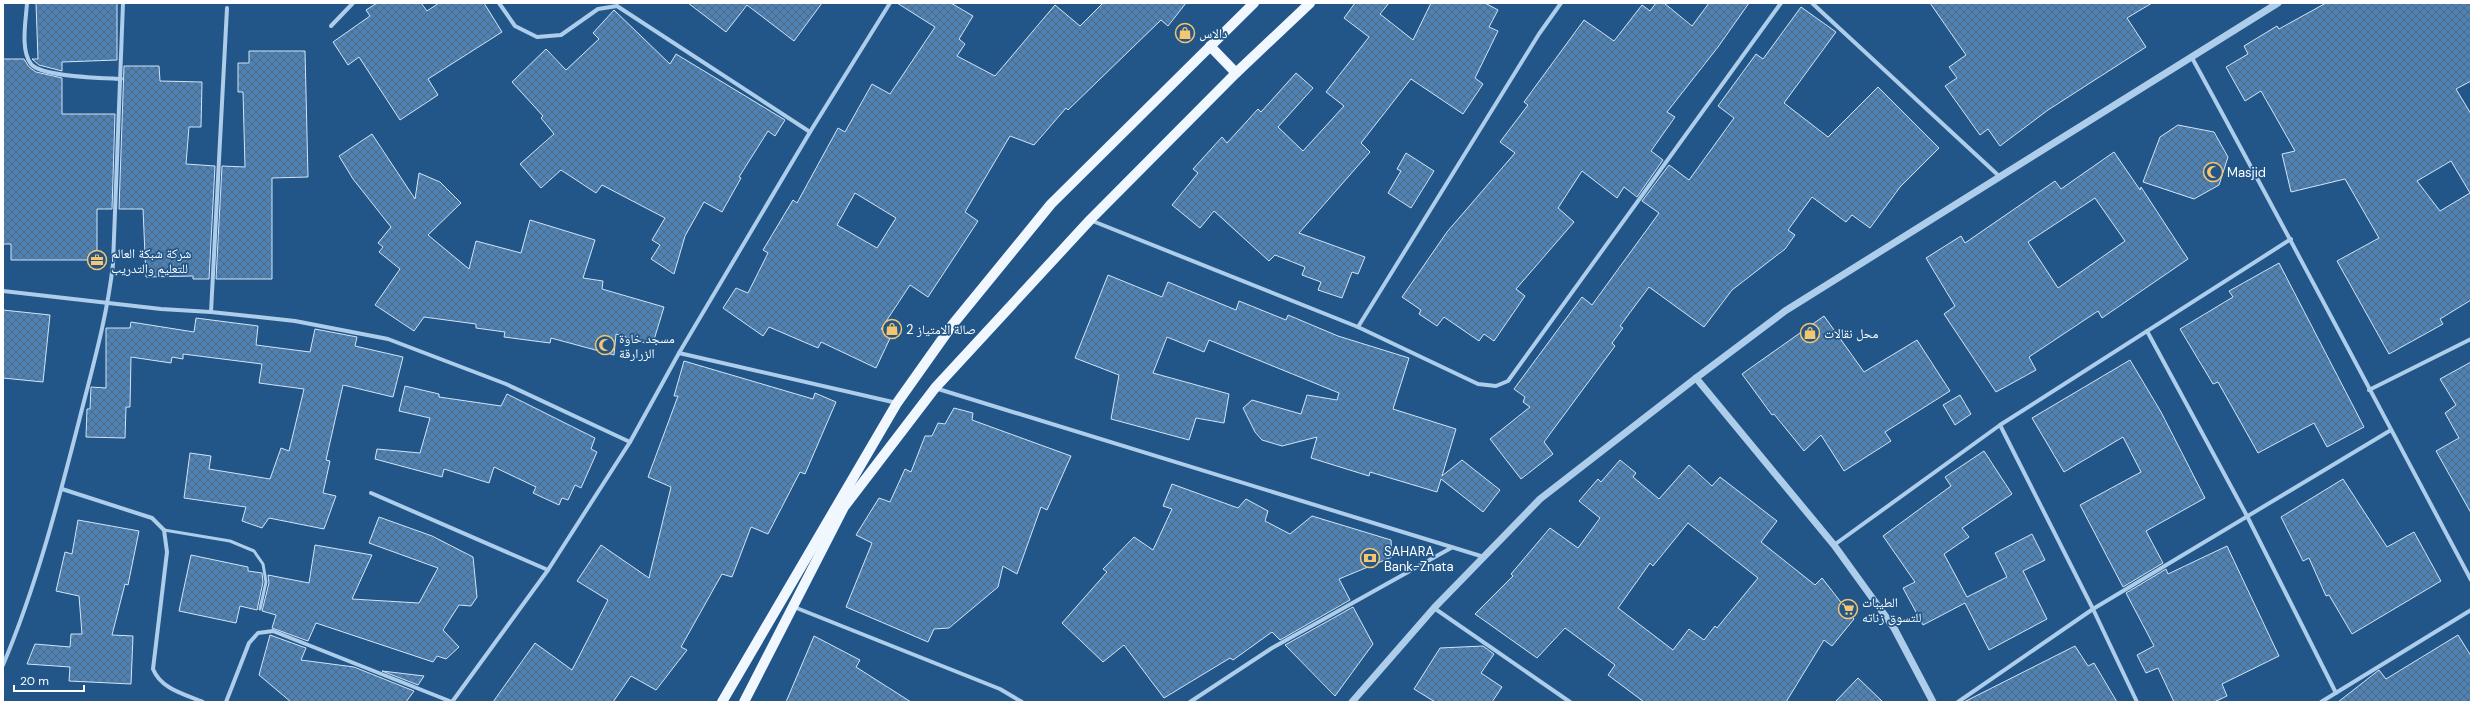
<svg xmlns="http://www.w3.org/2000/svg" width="2474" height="705" viewBox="0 0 2474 705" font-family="'DM Sans','Noto Naskh Arabic',sans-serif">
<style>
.building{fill:url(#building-cross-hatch);stroke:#d1e5f7;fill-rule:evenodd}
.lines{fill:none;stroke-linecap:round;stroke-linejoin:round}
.service{stroke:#adcdea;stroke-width:3}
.minor{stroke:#adcdea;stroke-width:4}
.tertiary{stroke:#adcdea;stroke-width:7}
.primary{stroke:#f1f7fe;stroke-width:10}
.labels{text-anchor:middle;stroke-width:3.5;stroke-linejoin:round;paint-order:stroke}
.poi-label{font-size:13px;fill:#fff;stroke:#225688;text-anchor:start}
</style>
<defs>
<pattern id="building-cross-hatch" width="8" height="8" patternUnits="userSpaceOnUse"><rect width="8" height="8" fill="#4f81b2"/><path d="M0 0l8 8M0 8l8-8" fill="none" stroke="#4e6984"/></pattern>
</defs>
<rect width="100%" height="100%" fill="#225688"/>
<!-- building -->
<g class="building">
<path d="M36,3h81v57l-55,2v9l-23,-6 -7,-6h6z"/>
<path d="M377,3h44l6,8 12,-8h45l18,29 -74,47 10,16 -38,25 -41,-63 -11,8 -15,-23 37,-26 -4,-6z"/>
<path d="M688,3h134l-28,38 -47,-36 -21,27z"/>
<path d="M897,3h54l22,13 -14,23 6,5 -8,12 38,20 60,-71 25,21 23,-23h83l-18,23 -7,-6 -93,90 -2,-2 -32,37 -24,-9 -45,76 13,9 -50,76 -18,-12 -29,44 11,5 -16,34 -55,-26 -3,6 -49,-21 -6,9 -40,-28 13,-20 12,5 20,-40 -5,-3 30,-50 4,3 41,-75 7,4 27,-48 18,10 45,-67zM855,193l41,25 -19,30 -40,-23z"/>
<path d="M1355,3h34l-9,11 33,26 18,-37h54l13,7 -9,17 9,4 -23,47 8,6 -20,30 -52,-35 -50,64 9,9 -71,81 66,24 -7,17 -6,-2 -10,26 -24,-8 3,-8 -19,-7 3,-8 -30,-12 -6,6 -55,-50 -14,17 -28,-23 26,-32 -5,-4 29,-32 5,6 31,-34 3,3 35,-39 17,15 -35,39 25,24 41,-45 -18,-14 43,-55 -25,-19z"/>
<path d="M1656,3h8l28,23 17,-23h40l-31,44 -51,65 8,5 -24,34 12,9 -26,37 -13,-10 -7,11 -35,-27 -24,37 16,14 -58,67 9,7 -31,45 -10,-7 -5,7 -35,-24 -7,9 -18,-12 2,-4 -19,-13 45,-65 68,-79 -15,-11 28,-37 -4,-3 60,-82 30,21 28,-36 8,6z"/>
<path d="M1930,3h222l-25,15 19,29 -98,63 -48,36 -12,-17 -8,6 -35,-49 12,-8 -8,-11 17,-12z"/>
<path d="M2326,3h145v78l-15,8 15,25v186l-31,19 3,5 -54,30 -52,-93 42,-23 -34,-59 -54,13 -9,-38 13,-3 -34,-60 -16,10 -19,-34 22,-13 -4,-8 33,-20 2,3zM2451,161l19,32 -30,18 -23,-30z"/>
<path d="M1801,7l35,25 -52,71 44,34 50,-50 61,61 -39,39 -30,41 -18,-13 -6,7 -34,-25 -24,33 7,5 -10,14 -53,41 -28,37 -55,-40 -29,39 3,2 -11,15 3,3 -71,96 9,12 -32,25 -31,-40 40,-32 -7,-5 2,-5 -11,-8 68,-92 10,8 67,-92 -17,-12 27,-36 20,15 45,-62 -16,-12 38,-52 7,5z"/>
<path d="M614,10l56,54 6,-10 109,66 -10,16 -7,-5 -29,46 2,1 -19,34 -18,-10 -19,34 -11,38 -23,-15 9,-14 -8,-5 13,-22 -63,-33 -6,8 -35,-23 -20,18 -21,-24 34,-30 -13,-16 2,-2 -31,-34 34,-33 20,21 33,-31 -6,-6z"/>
<path d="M249,51h56l3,126 -36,1v101h-56l6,-113 23,1 -2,-75h-5v-29h11z"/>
<path d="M3,59h21l5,8 7,5 26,6v36h53l-3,95h-15v51h-86v-16h-8z"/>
<path d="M124,66h35l1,15 42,1 -1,45h-12l-3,37 29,2 -6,113h-16v-3l-47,1 -3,-68h-24z"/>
<path d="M2178,125l36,7 14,25 -9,28 -25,14 -51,-17 17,-45z"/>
<path d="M372,134l43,65 4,-26 21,9 21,21 -33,32 41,34 7,-28 45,12 9,-33 65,20 -12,38 20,3 -1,8 62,18 -11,36h-8l-29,-9 -2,21 -63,-17 -1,5 -46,-6 1,-5 -29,-4v-4l-52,-7 -10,14 -39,-26 25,-36 -21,-17 4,-5 -5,-4 13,-16 -38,-48 -14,-23z"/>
<path d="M2114,152l26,38 1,-3 47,72 -86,59 -4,-7 -69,46 7,13 -40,22 -52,-78 11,-8 -29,-48 35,-22 4,7 90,-62 6,8zM2095,198l30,43 -67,47 -30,-46z"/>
<path d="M1406,153l28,18 -23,37 -23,-15 13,-22 -4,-2z"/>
<path d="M2279,263l85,164 -37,20 -13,-24 -56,30 -40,-71 -5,2 -33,-55 53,-32 -4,-6z"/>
<path d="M1108,275l54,22 6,-15 68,28 3,-9 47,19 2,-5 50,21 71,22 -16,51 63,20 -14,47 20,-16 38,30 -17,22 -42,-33 -4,13 -67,-20 -1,4 -58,-18 6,-21 -35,9 -20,-6 -7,-8 -12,-24 9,-8 49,14 6,-19 30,5 2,-7 -130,-53 -5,12 -37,-15 -14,36 76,21 -5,29 -28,-5 -7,22 -78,-21 8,-44 -44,-17z"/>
<path d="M3,310l47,5 -7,67 -40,-4z"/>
<path d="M1824,316l40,56 53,-32 33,51 -65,41 6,9 -47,30 -23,-36 -17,16 -30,-37 -2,1 -30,-41z"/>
<path d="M196,318l62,8 -2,19 54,7 5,-23 42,8 -2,9 48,11 -10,40 -50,-12 -17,75 4,1 -7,32 13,3 -12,33 -55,-11 -7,10 -20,-7 4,-14 -62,-9 6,-45 21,3 -2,13 61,10 11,-31 8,3 15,-62 -45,-6 3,-19 -79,-10v5l-11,-2 -1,6 -40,-6 -1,50h-4l-1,31 -39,-1 1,-28h3l1,-22 15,1v-60h24l1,-6 63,10z"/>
<path d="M2130,360l31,52 44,86 -59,33 17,32 -40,24 -43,-82 61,-33 -18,-35 -59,35 -32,-54z"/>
<path d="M684,361l129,38 2,-6 21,9 -31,72 -5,-2 -32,62 -17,-7 -19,50 -10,-3 -41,73 6,3 -31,40 -25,-14 -18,26h-120l42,-59 37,27 36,-70 -31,-19 24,-36 48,33 22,-91 -23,-10 30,-81h-4z"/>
<path d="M2471,362v151l-35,-62 23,-13 -14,-25 11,-8 -16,-26z"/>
<path d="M405,386l34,8v3l62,9 6,-12 88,44 -4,11 6,3 -16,36 -6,-3 -7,15 -6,-2 -3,7 -26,-12 3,-6 -42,-20 -5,16 -45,-14 -2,8 -67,-18 2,-10 43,4 10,-35 -31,-7z"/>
<path d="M1960,395l11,19 -16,11 -12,-20z"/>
<path d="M954,408l19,5 -1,7 99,36 -24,54 -6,-3 -24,67 -14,-8 -5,21 -49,41 -15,1 -6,13 -82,-35 26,-64 -16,-8 23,-37 11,4 15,-33 6,3 14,-36h7l6,-13 7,1z"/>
<path d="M1984,451l28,43 -50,34 7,9 -25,17 23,43 40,-20 -12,-24 37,-19 13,26 -22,11 24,48 -58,31 -24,-47 -42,22 -20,-37 12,-6 -32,-46 68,-50 -6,-9z"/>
<path d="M1620,460l16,13 -3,4 26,22 30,-34 23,21 8,-9 57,44 -16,21 54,43 7,-7 32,41 -22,27 -8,-6 -38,62h-142l-36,-27 7,-10 -50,-37 -28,30 -62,-44 38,-38 -2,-2 39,-46 28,20 22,-30 -21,-17 19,-22 3,3zM1688,523l70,55 -41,50 -2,-2 -11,14 -15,-11 -16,21 -55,-42 32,-45 3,3z"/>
<path d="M2343,479l44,68 27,-15 27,49 -89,53 -23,-39 -3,1 -17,-38 -6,3 -22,-44z"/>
<path d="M1172,484l66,24 8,-9 22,12 -3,10 25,13 22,-18 79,24 1,17 -53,22 11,21 -70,40 -8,-8 -39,28 -3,-2 -66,40 -40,-53 -21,17 -41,-39 45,-51 -4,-3 31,-32 19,13 19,-41 -9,-3z"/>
<path d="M379,517l53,19 41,21 4,40 -6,9 -12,-1 -16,25 16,17 -13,12 -9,-3 -4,6 -117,-39 -8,18 -36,-13 4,-13 -14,-4 7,-28 -1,-8 41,8 6,-38 57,10 -20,44 67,4 19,-35 -69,-25z"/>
<path d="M78,520l61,11 -11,54 -3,-1 -13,51 21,1 -2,48 -62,-3 1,-14 -43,-3 8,-20 35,3 1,-13h11l-3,-38 -23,-5 9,-39 7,2z"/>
<path d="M2227,546l52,110 -57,28 5,12 -13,6h-40l-16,-34 -12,5 -9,-18 17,-9 -28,-53 40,-24 2,5z"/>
<path d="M191,555l57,12v4l14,2 1,9 -6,28 -17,-4 -4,17 -57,-12z"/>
<path d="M1353,607l20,37 -38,52 -50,-51z"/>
<path d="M270,635l36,13 -5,12 53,7 60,24 -8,11h-115l-32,-27z"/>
<path d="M2458,635l13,21v46h-133l41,-32 7,9z"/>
<path d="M814,636l46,24 -4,7 55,35h-125z"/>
<path d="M1483,646l11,8 -13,19 21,14 -10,15h-57l-21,-13 26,-41z"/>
<path d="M2075,646l13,20 6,-3 23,39h-153z"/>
<path d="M382,671l42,5 -6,9z"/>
<path d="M1858,678l25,24h-48z"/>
</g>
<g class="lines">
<!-- service -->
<path class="service" d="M164,530l66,11 24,10 9,13 3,18 -6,27"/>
<!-- minor -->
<g class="minor">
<path d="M27,3c-1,17 -7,47 4,61 10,13 73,14 90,15"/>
<path d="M499,3l16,23 22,11 24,-2 37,-26 19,-3 193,126"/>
<path d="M1812,3l187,173"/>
<path d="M331,26l22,-23"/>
<path d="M2191,56c95,174 187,349 280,524"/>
<path d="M1090,220l268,107 120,57 18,2 12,-5 273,-378"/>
<path d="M3,291l158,18 50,3 84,9 93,18 118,45 124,58"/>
<path d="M211,312l16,-304"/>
<path d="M1358,327l181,-293 22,-31"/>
<path d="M2147,331l100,185 89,177"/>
<path d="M679,353l218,50"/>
<path d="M935,388l549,169"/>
<path d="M2369,390l102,-51"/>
<path d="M2000,425l93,184 44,93"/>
<path d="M62,489l90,29 12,12 3,22 -14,117c8,20 31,25 50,33"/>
<path d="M371,493l177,77"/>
<path d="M1834,545l166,-120 291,-186"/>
<path d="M794,607l206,82 22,13"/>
<path d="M1434,608l136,94"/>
<path d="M3,665c33,-78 55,-162 76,-244 13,-52 28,-103 34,-157l10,-261"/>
<path d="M226,702l23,-59 9,-10 15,-2 179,71"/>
<path d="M452,702l96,-132 82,-128 49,-89 131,-221 80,-129"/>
<path d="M1190,702l82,-54 179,-100"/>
<path d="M1958,702l135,-93 298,-179"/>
<path d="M2321,702l150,-92"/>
</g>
<!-- tertiary -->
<g class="tertiary">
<path d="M1696,378l138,167 60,83 39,74"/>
<path d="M1352,702l82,-94 106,-109 156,-121 89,-67 493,-308"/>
</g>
<!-- primary -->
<g class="primary">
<path d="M1210,46l26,27"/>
<path d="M722,702l175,-299 56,-79 98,-120 203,-201"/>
<path d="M744,702l100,-195 91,-119 155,-168 146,-147 74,-70"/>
</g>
</g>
<!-- icons -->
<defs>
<symbol id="shop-ring" viewBox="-11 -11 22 22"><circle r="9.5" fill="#225688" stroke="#f6c56f" stroke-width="1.5"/><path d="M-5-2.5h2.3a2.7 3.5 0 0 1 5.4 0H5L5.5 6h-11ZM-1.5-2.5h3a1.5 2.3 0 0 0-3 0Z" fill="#f6c56f"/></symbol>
<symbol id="mosque-ring" viewBox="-11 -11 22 22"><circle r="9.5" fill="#225688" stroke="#f6c56f" stroke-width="1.5"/><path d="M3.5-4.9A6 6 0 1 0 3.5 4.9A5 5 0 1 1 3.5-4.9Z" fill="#f6c56f"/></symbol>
<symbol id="office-ring" viewBox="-11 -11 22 22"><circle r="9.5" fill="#225688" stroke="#f6c56f" stroke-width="1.5"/><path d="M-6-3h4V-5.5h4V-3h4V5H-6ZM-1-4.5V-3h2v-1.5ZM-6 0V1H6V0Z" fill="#f6c56f"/></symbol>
<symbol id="bank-ring" viewBox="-11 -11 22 22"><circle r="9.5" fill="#225688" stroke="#f6c56f" stroke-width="1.5"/><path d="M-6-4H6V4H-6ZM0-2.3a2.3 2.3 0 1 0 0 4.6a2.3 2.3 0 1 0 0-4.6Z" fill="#f6c56f"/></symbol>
<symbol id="supermarket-ring" viewBox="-11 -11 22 22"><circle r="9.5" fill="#225688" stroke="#f6c56f" stroke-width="1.5"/><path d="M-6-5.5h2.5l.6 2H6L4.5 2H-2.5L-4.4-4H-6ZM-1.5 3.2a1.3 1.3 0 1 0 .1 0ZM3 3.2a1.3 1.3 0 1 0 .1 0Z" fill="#f6c56f"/></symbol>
</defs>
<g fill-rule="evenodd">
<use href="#shop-ring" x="1174" y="22" width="22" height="22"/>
<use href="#mosque-ring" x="2202" y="161" width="22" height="22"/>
<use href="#office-ring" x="86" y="249" width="22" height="22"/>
<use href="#shop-ring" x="881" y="318" width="22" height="22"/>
<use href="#shop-ring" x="1799" y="322" width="22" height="22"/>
<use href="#mosque-ring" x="594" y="334" width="22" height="22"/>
<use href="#bank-ring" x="1359" y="547" width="22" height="22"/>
<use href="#supermarket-ring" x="1837" y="598" width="22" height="22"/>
</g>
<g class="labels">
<!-- poi labels -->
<g class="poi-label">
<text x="1199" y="38">دالاس</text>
<text x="2227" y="177">Masjid</text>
<text x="111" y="258">شركة شبكة العالم<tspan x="111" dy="15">للتعليم والتدريب</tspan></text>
<text x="906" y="334">صالة الامتياز 2</text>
<text x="1824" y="338">محل نقالات</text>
<text x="619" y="343">مسجد خاوة<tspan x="619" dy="15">الزرارقة</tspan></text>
<text x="1384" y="556">SAHARA<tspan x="1384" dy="15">Bank-Znata</tspan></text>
<text x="1862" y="607">الطيبات<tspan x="1862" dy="15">للتسوق زناته</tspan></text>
</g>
</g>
<!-- border -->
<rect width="2474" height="705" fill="none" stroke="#ffffff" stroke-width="8"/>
<!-- scale -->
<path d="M14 685v6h70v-6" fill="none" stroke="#ffffff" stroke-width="2"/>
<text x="20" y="685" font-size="12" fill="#ffffff" stroke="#225688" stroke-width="3" paint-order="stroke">20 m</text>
</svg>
